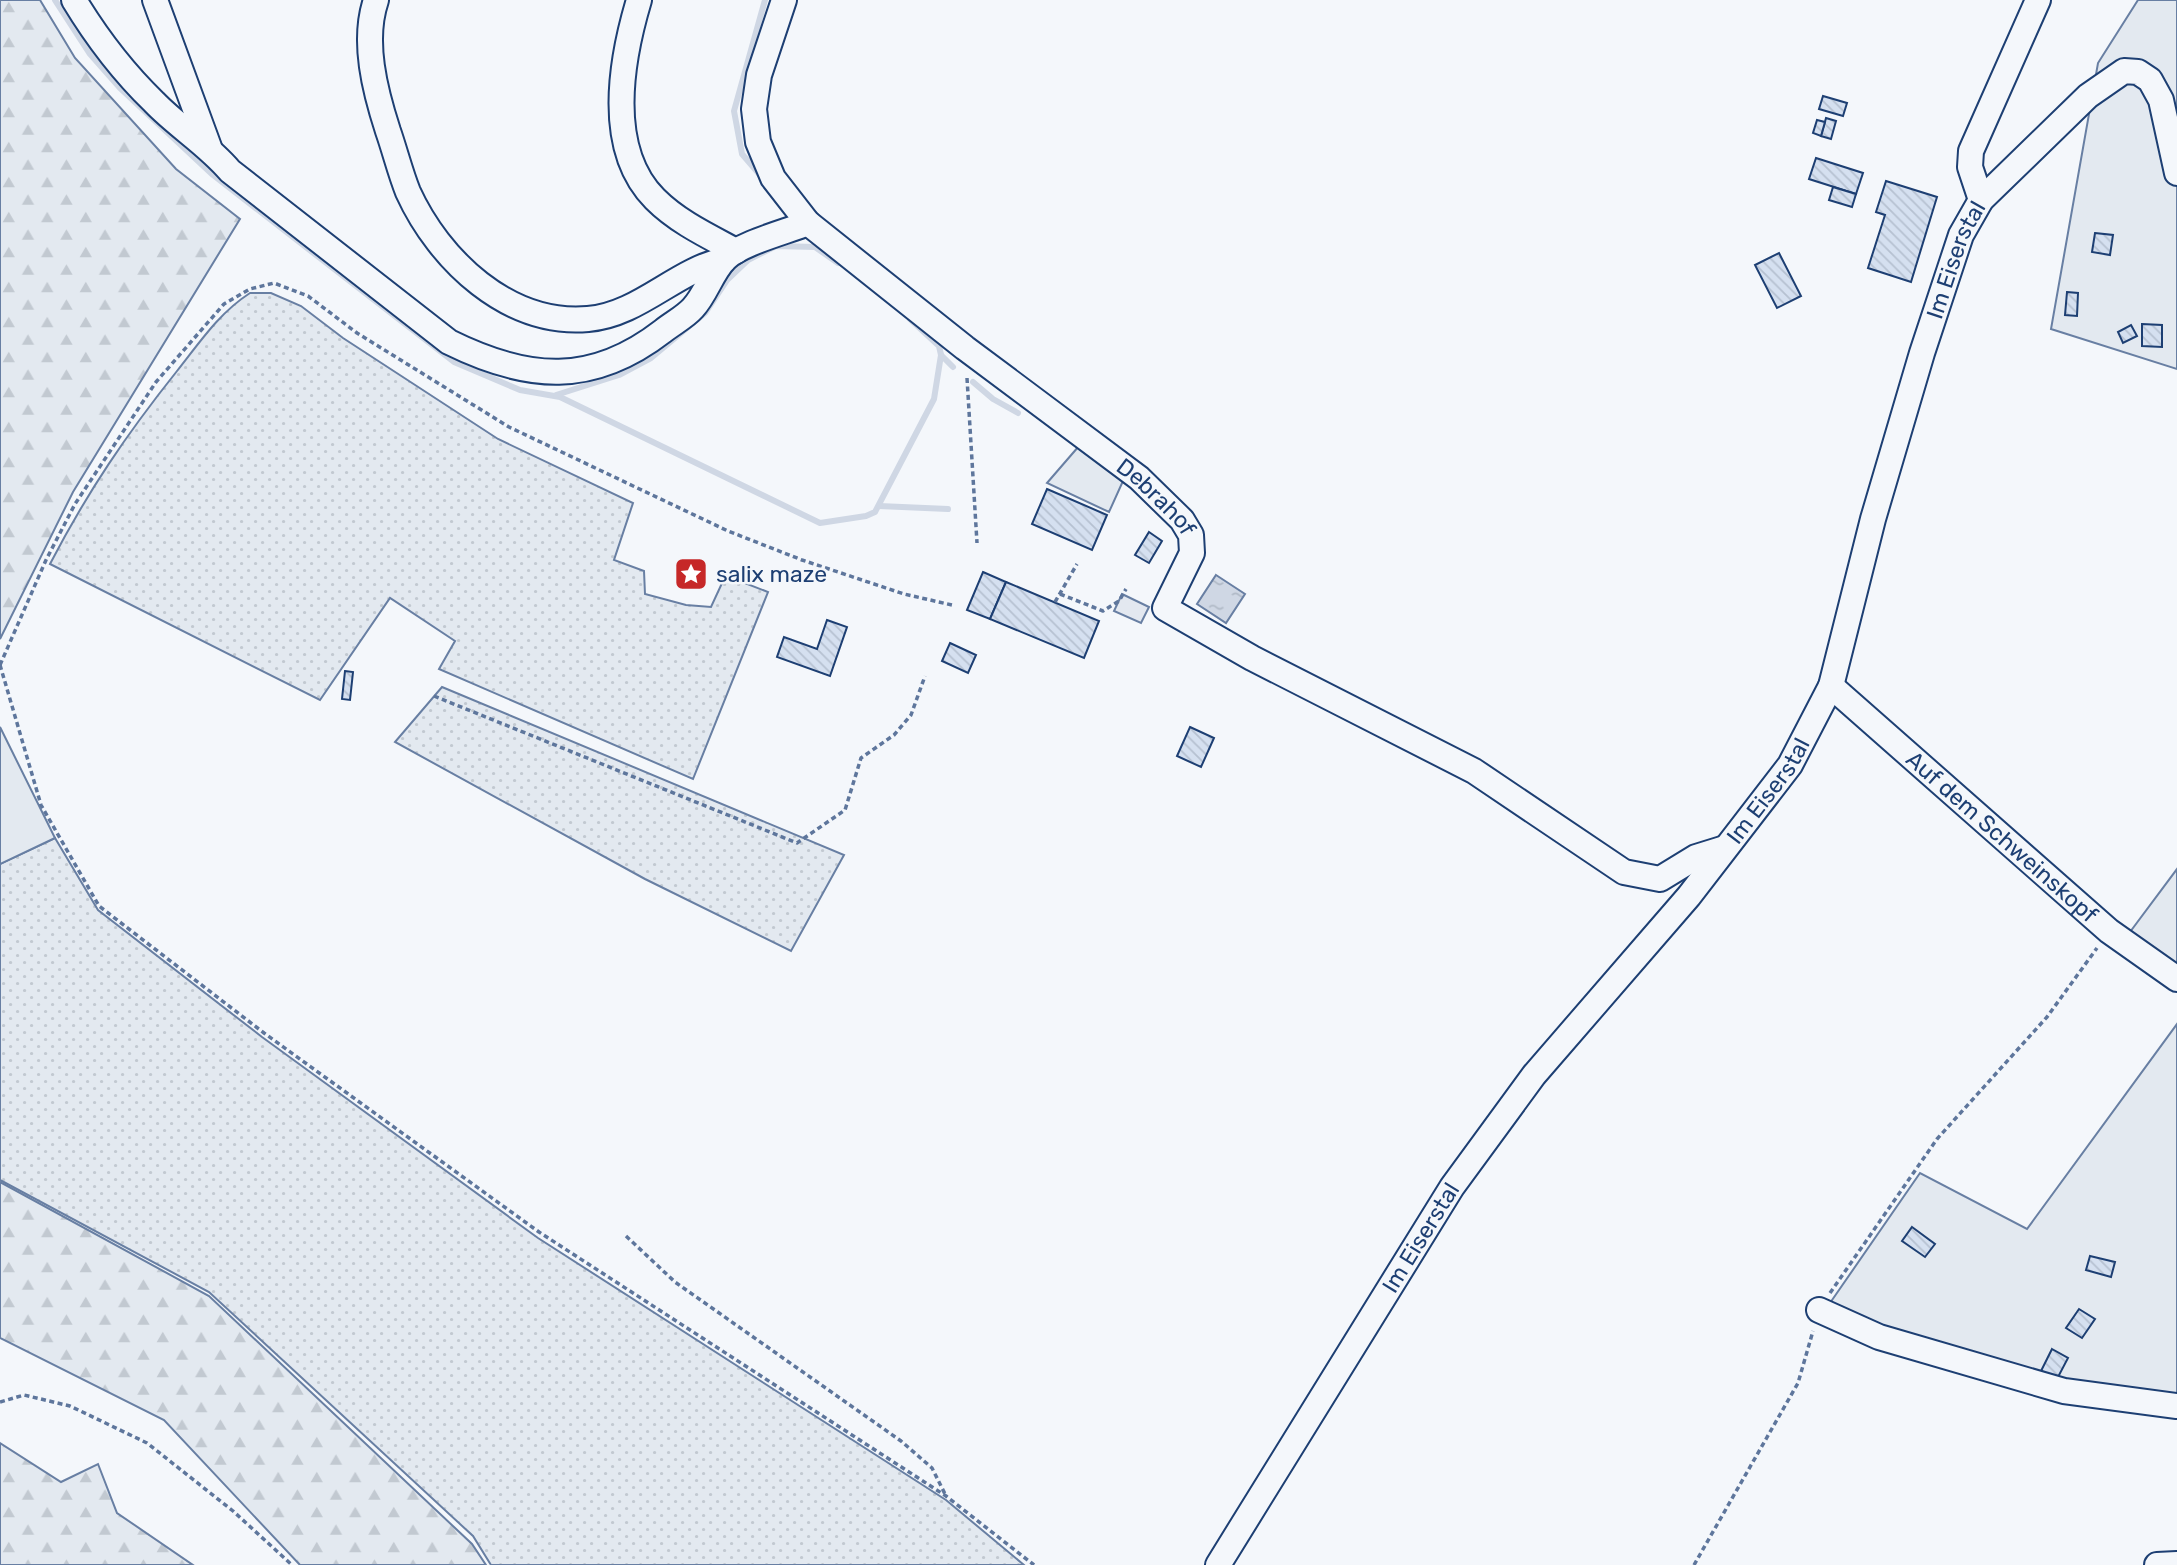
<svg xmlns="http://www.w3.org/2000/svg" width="2177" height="1565" viewBox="0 0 2177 1565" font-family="Rubik,sans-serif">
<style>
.grass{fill:url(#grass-dots);stroke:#687fa3;stroke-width:2}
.forest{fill:url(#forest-firs);stroke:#687fa3;stroke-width:2}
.garden{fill:#e3e9f0;stroke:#687fa3;stroke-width:2}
.parking{fill:#e3e8f0;stroke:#687fa3;stroke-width:2}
.water{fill:url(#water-ripples);stroke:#687fa3;stroke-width:2}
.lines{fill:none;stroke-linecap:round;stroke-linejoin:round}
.stream{stroke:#cfd7e4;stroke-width:6}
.building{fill:url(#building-back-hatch);stroke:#1d3f73;stroke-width:2}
.minor-casing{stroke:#1d3f73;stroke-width:28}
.path{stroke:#5e769c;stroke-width:3.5;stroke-dasharray:5 3.5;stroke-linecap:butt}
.minor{stroke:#f4f7fb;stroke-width:24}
.labels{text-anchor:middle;stroke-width:5;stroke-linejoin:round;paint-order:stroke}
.street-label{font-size:23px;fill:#1d3f73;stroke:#f4f7fb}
.poi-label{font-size:23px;fill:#1d3f73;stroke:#f4f7fb;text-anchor:start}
</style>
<defs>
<pattern id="grass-dots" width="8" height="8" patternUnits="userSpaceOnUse" patternTransform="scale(1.75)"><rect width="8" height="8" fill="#e3e9f0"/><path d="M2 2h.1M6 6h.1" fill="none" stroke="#c2c9d1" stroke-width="1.8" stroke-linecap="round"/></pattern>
<pattern id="forest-firs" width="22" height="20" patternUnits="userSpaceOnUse" patternTransform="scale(1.75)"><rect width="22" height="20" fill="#e3e9f0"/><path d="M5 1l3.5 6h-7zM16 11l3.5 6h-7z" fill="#c2c9d1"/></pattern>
<pattern id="water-ripples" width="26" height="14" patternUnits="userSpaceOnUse" patternTransform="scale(1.75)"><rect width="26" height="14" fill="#cfd7e4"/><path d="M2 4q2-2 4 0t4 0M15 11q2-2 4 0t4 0" fill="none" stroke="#b1bac7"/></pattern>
<pattern id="building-back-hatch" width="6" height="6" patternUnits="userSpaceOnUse" patternTransform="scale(1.75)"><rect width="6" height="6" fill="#d5e0f0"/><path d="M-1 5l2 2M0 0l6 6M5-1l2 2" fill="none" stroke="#b6c1d1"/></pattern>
</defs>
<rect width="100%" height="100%" fill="#f4f7fb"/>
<!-- grass -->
<g class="grass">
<path d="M250,293h21l30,13 42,32 155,101 135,64 -19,57 30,11 1,23 41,11 25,2 12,-26 14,-1 31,12 -75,187 -254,-110 16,-28 -65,-43 -70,102 -270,-136c38,-73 76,-129 127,-193 23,-29 42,-58 73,-78z"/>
<path d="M442,687l402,168 -53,96 -146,-72 -250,-137z"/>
<path d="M55,838l43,72 164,127 276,201 408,262 78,65h-533l-18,-29 -264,-244 -209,-112v-316z"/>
</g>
<!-- forest -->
<g class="forest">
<path d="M0,0h40l35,58 101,111 64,50 -167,273 -73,147z"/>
<path d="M0,1182l209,114 263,248 14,21h-186l-136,-145 -164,-82z"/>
<path d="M0,1443l61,39 37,-18 19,49 76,52h-193z"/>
</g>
<!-- garden -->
<g class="garden">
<path d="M2138,0h39v369l-126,-40 47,-266z"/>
<path d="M1079,446l44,35 -14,31 -62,-29z"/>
<path d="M0,727l55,111 -55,26z"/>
<path d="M2177,869v102l-47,-39z"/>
<path d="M2177,1024v375l-113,-14 -190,-62 -44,-20 90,-130 107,56z"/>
</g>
<!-- parking -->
<path class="parking" d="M1122,594l27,13 -8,16 -27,-12z"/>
<!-- water -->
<path class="water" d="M1216,575l29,19 -19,29 -29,-19z"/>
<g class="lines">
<!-- stream -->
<g class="stream">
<path d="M55,0l35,54 30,34 93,87 241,187 66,28 40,7 260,126 46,-7 9,-4 59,-113 7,-44"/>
<path d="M760,175l-18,-21 -8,-43 31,-111"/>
<path d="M910,319l29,27 2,9 12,12"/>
<path d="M973,382l20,17 25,14"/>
<path d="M556,395l63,-20 32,-17 54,-45 22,-33 21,-20 28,-14 39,1 23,16"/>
<path d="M879,506l69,3"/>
</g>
</g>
<!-- building -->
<g class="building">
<path d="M1823,96l24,7 -4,13 -24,-7z"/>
<path d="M1826,118l10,3 -5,18 -10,-3z"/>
<path d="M1817,120l8,2 -4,14 -8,-3z"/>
<path d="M1816,158l47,15 -7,21 -47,-15z"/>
<path d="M1886,181l51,16 -26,85 -43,-14 17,-53 -9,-3z"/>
<path d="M1833,187l23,7 -4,13 -23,-7z"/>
<path d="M2095,233l18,2 -3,20 -18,-3z"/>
<path d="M1779,253l22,43 -24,12 -22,-43z"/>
<path d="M2067,292l11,1 -1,23 -12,-1z"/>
<path d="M2142,324l20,1v22l-20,-1z"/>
<path d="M2131,325l6,11 -14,7 -5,-11z"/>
<path d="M1047,489l60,26 -15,35 -60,-26z"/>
<path d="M1149,532l13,9 -13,22 -14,-8z"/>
<path d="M983,572l23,10 -16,37 -23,-9z"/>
<path d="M1006,582l93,39 -15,37 -94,-39z"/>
<path d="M827,620l20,7 -17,49 -53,-19 7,-20 33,12z"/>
<path d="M950,643l26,12 -8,18 -26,-12z"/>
<path d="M345,671l8,1 -3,28 -8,-1z"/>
<path d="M1190,727l24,11 -13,29 -24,-11z"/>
<path d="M1912,1227l23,17 -10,13 -23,-16z"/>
<path d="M2090,1256l25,6 -4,15 -25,-7z"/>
<path d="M2079,1309l16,10 -13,19 -16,-10z"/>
<path d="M2052,1349l16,9 -11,21 -16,-8z"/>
</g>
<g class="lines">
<defs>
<g id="minor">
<path d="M74,0c23,38 48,71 80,102 24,25 53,42 76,69l219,171c79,39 143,44 214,-11 10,-8 22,-14 30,-23 13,-14 19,-36 32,-49 16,-16 61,-27 83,-36"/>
<path d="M155,0l54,147"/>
<path d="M376,0c-14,41 -1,91 12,131 7,20 12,41 20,61 31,68 100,134 180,127 51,-4 88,-49 136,-59"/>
<path d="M639,0c-18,60 -34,149 16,199 23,23 53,37 81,52"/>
<path id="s1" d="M784,0l-25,75 -5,34 4,33 15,36 35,45 157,125 174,130 43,42 9,15 1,18 -27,55 87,50 222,113 150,101 36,7 36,-22 29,-9"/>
<path d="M1981,200l-11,-33 1,-16 67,-151"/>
<path id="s2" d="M1831,686l278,245 68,48"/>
<path d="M1819,1310l60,27 185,54 113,15"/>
<path id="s3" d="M1218,1565l234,-378 82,-112 155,-179 101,-131 41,-79 42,-167 49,-166 39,-118 20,-35 107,-104 36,-25 14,1 12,8 11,20 16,73"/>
<path d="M2157,1565l20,-1"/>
</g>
</defs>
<!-- minor casing -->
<use href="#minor" class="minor-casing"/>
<!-- path -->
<g class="path">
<path d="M967,378l10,165"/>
<path d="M1060,594l43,17 16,-10 7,-12"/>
<path d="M1055,602l22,-38"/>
<path d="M0,665l41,140 58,101 165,127 275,199 407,264 88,69"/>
<path d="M0,665l46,-105 29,-56 81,-122 68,-78 26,-15 24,-6 34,13 49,37 152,94 219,104 74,29 102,34 48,11"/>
<path d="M434,696l363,147 48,-33 16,-52 33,-23 17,-20 14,-39"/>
<path d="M626,1236l49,46 226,159 31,27 13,26"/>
<path d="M1830,1293l107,-154 110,-122 50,-69"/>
<path d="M0,1402l24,-7 46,11 77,37 86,68 59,54"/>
<path d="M1694,1565l104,-182 15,-52"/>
</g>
<!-- minor -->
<use href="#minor" class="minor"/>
</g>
<!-- icons -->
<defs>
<symbol id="sight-square" viewBox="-11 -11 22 22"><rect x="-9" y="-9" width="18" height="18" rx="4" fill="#c62828" stroke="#f4f7fb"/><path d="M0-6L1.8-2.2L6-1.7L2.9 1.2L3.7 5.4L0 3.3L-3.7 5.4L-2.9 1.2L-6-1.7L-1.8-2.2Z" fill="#fff"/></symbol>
</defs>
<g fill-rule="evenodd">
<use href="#sight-square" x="672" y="555" width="38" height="38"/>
</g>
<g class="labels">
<!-- street labels -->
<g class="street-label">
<text dy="8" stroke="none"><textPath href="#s3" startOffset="1519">Im Eiserstal</textPath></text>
<text dy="8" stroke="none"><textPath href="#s1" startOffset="686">Debrahof</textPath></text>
<text dy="8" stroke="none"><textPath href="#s3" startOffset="952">Im Eiserstal</textPath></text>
<text dy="8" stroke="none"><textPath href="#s2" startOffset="228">Auf dem Schweinskopf</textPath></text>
<text dy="8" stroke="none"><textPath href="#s3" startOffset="385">Im Eiserstal</textPath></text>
</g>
<!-- poi labels -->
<g class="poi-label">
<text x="716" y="582">salix maze</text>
</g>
</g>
</svg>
